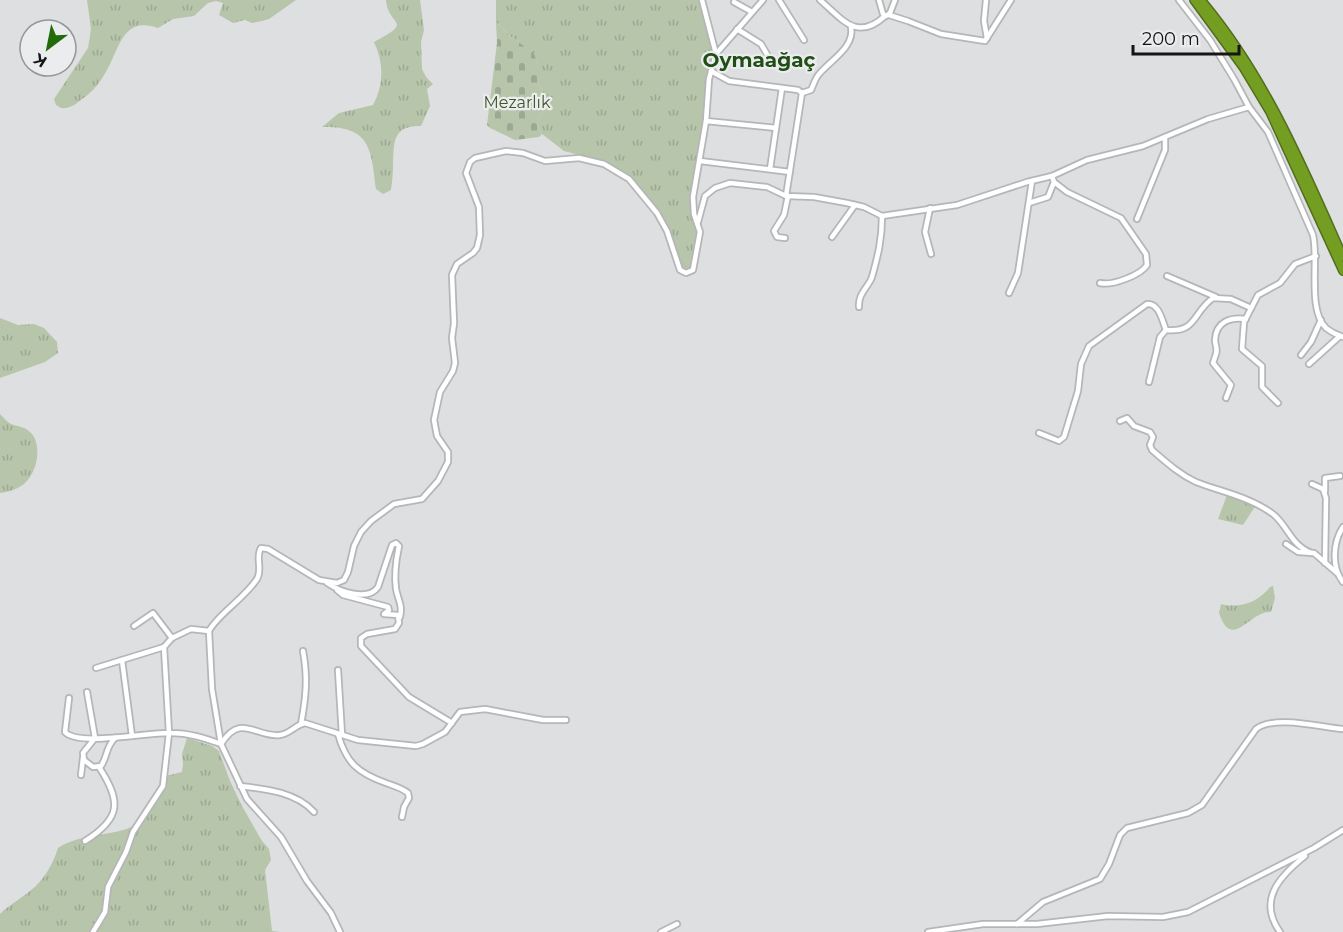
<svg xmlns="http://www.w3.org/2000/svg" width="1343" height="932" viewBox="0 0 1343 932" font-family="Montserrat,sans-serif">
<style>
.grass{fill:url(#grass-tufts)}
.cemetery{fill:url(#cemetery-stones)}
.lines{fill:none;stroke-linecap:round;stroke-linejoin:round}
.minor-casing{stroke:#b5b6b8;stroke-width:8}
.highway-casing{stroke:#526e1d;stroke-width:10}
.minor{stroke:#fff;stroke-width:4.5}
.highway{stroke:#739e21;stroke-width:7}
.labels{text-anchor:middle;stroke-width:4.5;stroke-linejoin:round;paint-order:stroke}
.park-label{font-size:16px;fill:#3f5527;stroke:#ebecee}
.quarter-label{font-size:20px;font-weight:bold;fill:#204e15;stroke:#ebecee}
</style>
<defs>
<pattern id="grass-tufts" width="24" height="20" patternUnits="userSpaceOnUse" patternTransform="scale(1.5)"><rect width="24" height="20" fill="#b7c5ab"/><path d="M3 7l-1-3M5 7V3M7 7l1-3M15 17l-1-3M17 17v-4M19 17l1-3" fill="none" stroke="#9ca892"/></pattern>
<pattern id="cemetery-stones" width="16" height="16" patternUnits="userSpaceOnUse" patternTransform="scale(1.5)"><rect width="16" height="16" fill="#b7c5ab"/><path d="M2 7V4a2 2 0 0 1 4 0v3zM10 15v-3a2 2 0 0 1 4 0v3z" fill="#9ca892"/></pattern>
</defs>
<rect width="100%" height="100%" fill="#dedfe1"/>
<!-- grass -->
<g class="grass">
<path d="M87,0h209l-27,19 -7,2 -10,2 -7,-3 -12,3 -14,-8 4,-12 -7,-2 -8,2 -14,13 -21,3 -15,9c-35,-12 -38,19 -51,42 -6,11 -14,22 -25,29 -6,5 -12,10 -21,9l-5,-3 -2,-6 34,-51 3,-19z"/>
<path d="M386,0h34l4,30 -3,12 1,27 4,8 7,7 -6,5 3,17 -9,20c-30,-1 -27,19 -28,40 0,8 -1,16 -2,24l-8,4 -7,-5c-5,-40 -5,-63 -54,-62l17,-14 34,-8c11,-20 11,-42 1,-63 42,-22 14,-15 12,-42z"/>
<path d="M496,0h204l11,40 1,12 -5,28 -6,63 -9,56 1,18 6,14 -9,37 -6,1 -4,-1 -7,-28 -13,-28 -34,-38 -27,-14 -35,-9 -22,-17 -5,-10 12,-26 -11,-14v-20l-4,-11 -24,-17 -14,-14z"/>
<path d="M0,318l18,7 16,-1 10,4 13,14 1,11 -13,9 -45,16z"/>
<path d="M0,414c3,3 7,8 11,10 7,3 14,2 21,10 10,13 5,37 -6,48 -7,7 -17,10 -26,11z"/>
<path d="M1227,495l29,10 -13,20 -25,-6z"/>
<path d="M1273,586l2,12 -4,14c-21,-2 -39,40 -52,1l2,-9c20,5 37,-2 49,-17z"/>
<path d="M187,738l25,8 7,5 11,30 12,25 20,35 7,8 2,11 -6,10 7,61 8,1h-280v-18c9,-9 20,-15 30,-23 14,-11 23,-27 28,-43 23,-16 63,-11 79,-25 14,-11 21,-32 29,-47l16,-4 1,-9 -1,-9z"/>
</g>
<!-- cemetery -->
<path class="cemetery" d="M496,22l14,14 24,17 4,11v20l11,14 -12,26 5,10 -3,3 -24,3 -25,-12 -3,-3 10,-82z"/>
<g class="lines">
<defs>
<g id="minor">
<path d="M702,0l14,54"/>
<path d="M779,0l25,40"/>
<path d="M820,0c22,19 37,42 65,16"/>
<path d="M879,0l4,14 3,2 4,-3 5,-13"/>
<path d="M986,0l-2,21 3,17"/>
<path d="M1179,0l31,40 24,39 15,28 19,25 45,103c6,25 -6,75 13,93 5,4 11,7 17,9"/>
<path d="M734,2l18,10"/>
<path d="M889,15l19,6 33,13 44,7 26,-41"/>
<path d="M737,29l24,15 7,12"/>
<path d="M711,71l18,10 69,9 4,3 -16,103"/>
<path d="M802,93l9,-3c3,-6 4,-12 9,-17 11,-13 35,-26 31,-46"/>
<path d="M706,121l70,7"/>
<path d="M700,161l90,11"/>
<path d="M770,169l12,-81"/>
<path d="M1052,176l2,6 13,10 54,26 25,36 1,11c-6,10 -35,21 -47,18"/>
<path d="M1029,203l19,-6 6,-15"/>
<path d="M930,208l-5,24 6,22"/>
<path d="M1137,219l28,-69v-13"/>
<path d="M698,222l7,-26 10,-8 15,-5 37,4 19,9 28,1 33,6 17,4 18,9 75,-11 70,-23 25,-6 35,-16 56,-14 65,-27 41,-12"/>
<path d="M832,237l23,-32"/>
<path d="M785,238l-8,-1 -3,-6 10,-16 4,-19"/>
<path d="M1167,276l49,21"/>
<path d="M1009,293l9,-20 14,-92"/>
<path d="M859,307c-1,-14 9,-19 13,-30 6,-22 10,-37 10,-61"/>
<path d="M1301,355l10,-13 10,-22"/>
<path d="M1309,364l31,-28"/>
<path d="M1149,382l11,-45 6,-7"/>
<path d="M1226,398l5,-13 -18,-22c1,-3 2,-6 3,-9 2,-5 -1,-9 -1,-14 1,-19 16,-23 31,-21"/>
<path d="M1278,403l-16,-16v-21l-20,-17 2,-27 14,-27 22,-12 15,-19 21,-8"/>
<path d="M1120,421l7,-3 7,8 16,6 3,5 -3,8 2,5c14,12 27,24 44,32 26,10 54,15 77,32 15,12 17,30 38,39"/>
<path d="M1039,433l20,8 5,-4 14,-46 3,-27 8,-18 58,-42c12,-1 15,16 19,26 31,3 26,-17 47,-32l18,1 20,9"/>
<path d="M1312,484l11,5 3,9 -1,65"/>
<path d="M1325,491v-13l15,-2"/>
<path d="M1343,527c-10,15 -12,40 0,55"/>
<path d="M1286,544l12,8 16,1 23,20"/>
<path d="M327,583c12,8 41,19 51,4l14,-42 4,-2 3,3c-3,14 -5,29 -3,43 2,11 7,17 4,28"/>
<path d="M337,590l6,5 45,12 1,3 -5,4 14,1 1,8 -4,6 -28,5 -6,4v8l48,51 43,26"/>
<path d="M134,626l19,-13 19,25"/>
<path d="M122,660l10,76"/>
<path d="M96,668l68,-21 8,-9 19,-9 18,2"/>
<path d="M338,670l4,65"/>
<path d="M87,692l8,46 -12,15 1,7 9,7 8,-1c7,-10 4,-18 14,-28"/>
<path d="M69,698l-4,34c13,15 84,0 106,1 18,0 33,5 50,11 20,-32 35,-6 59,-9 10,-1 15,-10 25,-12l53,17 58,6 7,-2 22,-12 15,-20 25,-3 58,11h23"/>
<path d="M301,724c5,-27 7,-46 2,-73"/>
<path d="M338,734c8,29 20,39 48,49 8,3 16,5 22,10l1,5 -5,9 -2,10"/>
<path d="M81,775l2,-17"/>
<path d="M240,786c26,3 56,6 74,26"/>
<path d="M85,841c37,-23 36,-40 14,-74"/>
<path d="M1017,924l26,-22 57,-23 9,-15 11,-29 7,-7 61,-15 14,-8 54,-76c18,-14 64,-2 87,0"/>
<path d="M93,932l12,-20 3,-25 18,-35 7,-20 30,-46 6,-53 -5,-86"/>
<path d="M340,932l-9,-19 -24,-32 -26,-44 -34,-38 -26,-55 -9,-55 -3,-58c9,-17 35,-32 48,-52 6,-10 -2,-22 4,-31l7,1 51,31 18,3 7,-3 4,-8 6,-26 7,-14 10,-11 23,-17 28,-5 16,-18 10,-19v-10l-11,-16 -3,-16 6,-28 13,-21 2,-8 -3,-25 2,-15 -2,-48 5,-11 16,-11 4,-5 3,-13 -1,-28 -13,-34 4,-11 5,-4 31,-7 17,2 22,8 34,-3 25,6 25,15 28,34 10,18 13,39 6,3 7,-3 7,-38 -6,-18 -1,-17 13,-76 3,-42 7,-25 47,-54"/>
<path d="M661,932l16,-8"/>
<path d="M928,932l55,-8h54l71,-8 55,1 25,-5 126,-64 29,-18"/>
<path d="M1280,932c-23,-32 0,-56 25,-76"/>
</g>
<g id="highway">
<path d="M1194,0l49,67 27,45 73,159"/>
<path d="M1201,0c64,76 102,167 142,257"/>
</g>
</defs>
<!-- minor casing -->
<use href="#minor" class="minor-casing"/>
<!-- highway casing -->
<use href="#highway" class="highway-casing"/>
<!-- minor -->
<use href="#minor" class="minor"/>
<!-- highway -->
<use href="#highway" class="highway"/>
</g>
<g class="labels">
<!-- park labels -->
<g class="park-label">
<text x="517" y="108">Mezarlık</text>
</g>
<!-- quarter labels -->
<g class="quarter-label">
<text x="759" y="67">Oymaağaç</text>
</g>
</g>
<!-- north arrow -->
<g transform="translate(48 48) rotate(212)"><circle r="28" fill="#ebecee" stroke="#959698" stroke-width="1.5"/>
<path d="M0-4.5L10 22L0 15L-10 22Z" fill="#226b09"/>
<text y="-9" font-size="16" font-weight="bold" text-anchor="middle" fill="#151516">K</text>
</g>
<!-- scale -->
<path d="M1133 45v9h106v-9" fill="none" stroke="#151516" stroke-width="3"/>
<text x="1142" y="45" font-size="18" fill="#151516" stroke="#ebecee" stroke-width="4.5" paint-order="stroke">200 m</text>
</svg>
